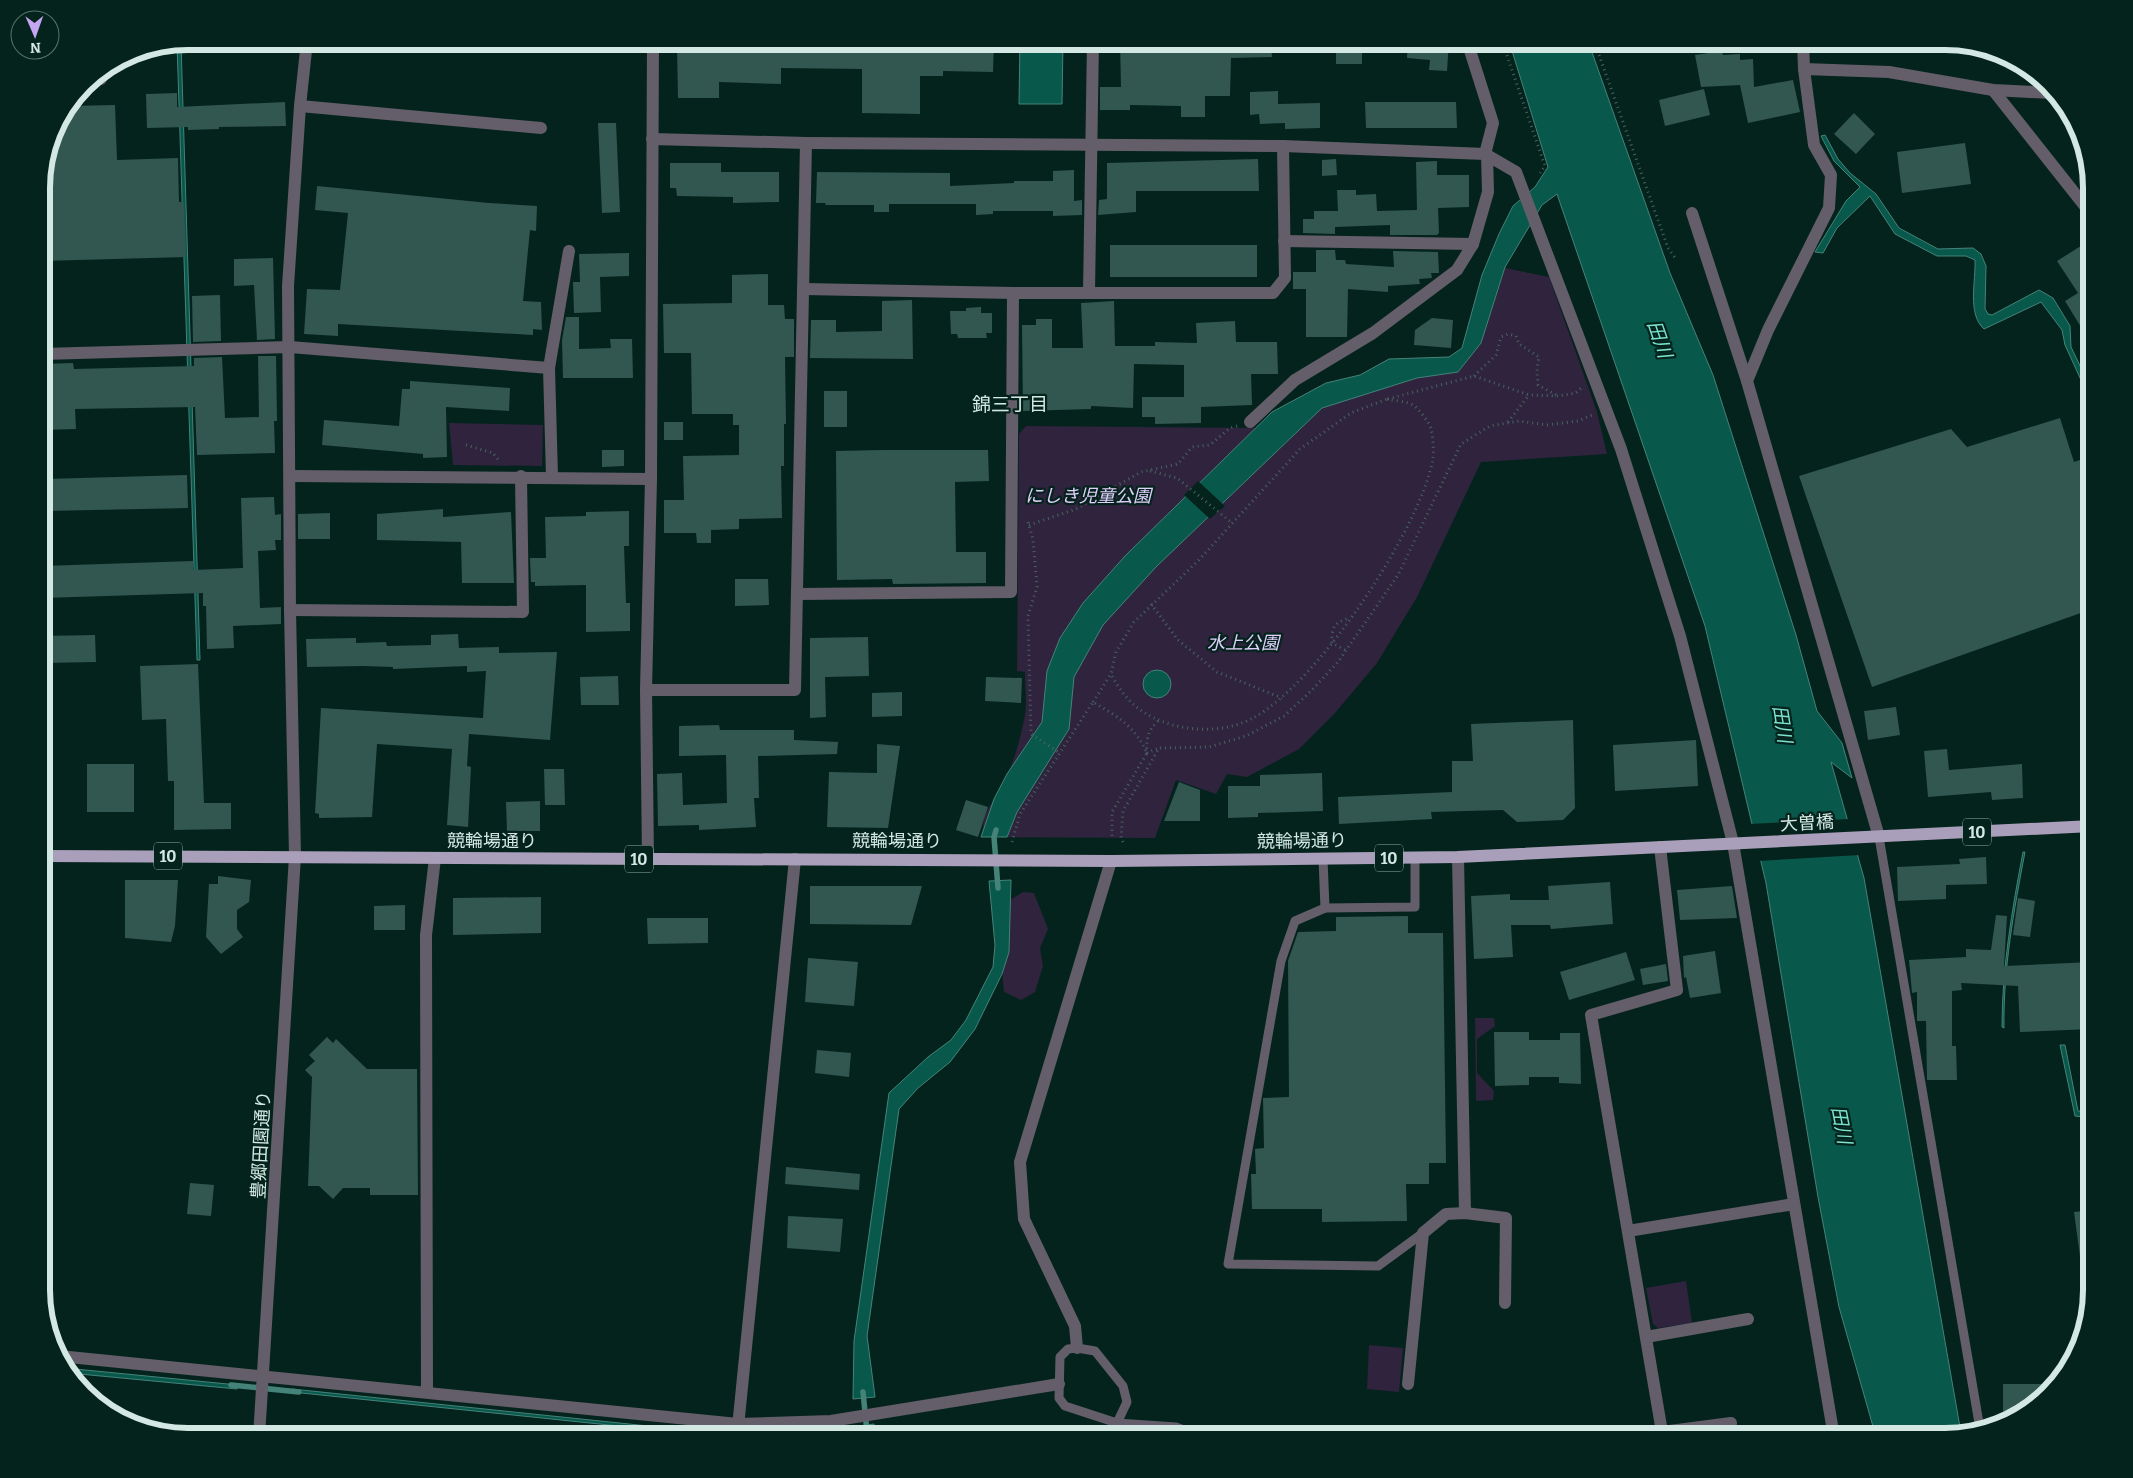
<svg xmlns="http://www.w3.org/2000/svg" width="2133" height="1478" viewBox="0 0 2133 1478" font-family="Bitter,'Noto Sans JP',serif">
<style>
.green{fill:#2f233e}
.water{fill:#08584c;stroke:#458379}
.pier{fill:#05231d}
.lines{fill:none;stroke-linecap:round;stroke-linejoin:round}
.stream{stroke:#458379;stroke-width:5.5}
.building{fill:#315750}
.path{stroke:#49645f;stroke-width:3;stroke-dasharray:1 4;stroke-linecap:butt}
.service{stroke:#635e6a;stroke-width:9}
.minor{stroke:#635e6a;stroke-width:12}
.tertiary{stroke:#635e6a;stroke-width:12}
.primary{stroke:#aa9fba;stroke-width:12}
.labels{text-anchor:middle;stroke-width:4.5;stroke-linejoin:round;paint-order:stroke}
.shield{fill:#05231d;stroke:#95ada8;stroke-width:1}
.shield-label{font-size:16px;font-weight:bold;fill:#d3e8e3}
.park-label{font-size:18px;font-style:italic;fill:#e1d0fb;stroke:#05231d}
.street-label{font-size:18px;fill:#d3e8e3;stroke:#05231d}
.water-label{font-size:19px;font-style:italic;fill:#7ae3ce;stroke:#05231d}
.neighbourhood-label{font-size:19px;fill:#d3e8e3;stroke:#05231d}
.rim{fill:none;stroke:#d3e8e3;stroke-width:6}
</style>
<rect width="100%" height="100%" fill="#05231d"/>
<!-- green -->
<g class="green">
<path d="M1505,268l44,9 48,135 10,42 -126,8 -64,135 -40,66 -42,50 -36,36 -52,28 -20,-3 -11,20 -40,-14 -21,58 -170,-1c-8,-22 12,-38 20,-56 9,-20 16,-44 20,-66 2,-14 0,-29 0,-43l-8,-1 2,-237 7,-8 230,2 -74,73 5,36 135,-129 95,-30 41,-6 23,-29z"/>
<path d="M449,423l94,2 -1,41 -89,-1z"/>
<path d="M1023,892l11,1 14,36 -8,19 3,18 -8,26 -14,8 -17,-8c-4,-31 0,-62 6,-92z"/>
<path d="M1475,1018h19l1,8 -18,13v34l17,18 -1,9 -17,1z"/>
<path d="M1686,1281l6,42 -34,5 -5,-4 -7,-36z"/>
<path d="M1369,1345l34,3 -4,44 -32,-3z"/>
</g>
<!-- water -->
<g class="water">
<path d="M1020,41h43l-1,63h-43z"/>
<path d="M1509,41h79l82,232 43,102 83,260 21,76 25,32 10,35 -21,-16 33,116 97,555 -16,4h-69l-37,-130 -21,-110 -52,-314 -61,-257 -148,-432 -15,11 -37,62 -24,76 -23,29 -41,6 -95,30 -166,159 -53,58 -29,52 -5,52 -52,83 -10,25h-26l13,-38 13,-25 35,-52 5,-51 13,-33 23,-35 43,-48 146,-143 54,-29 34,-8 29,-16 60,-2 13,-9 20,-73 17,-41 14,-28 22,-19 13,-20z"/>
<path d="M177,43h4l19,617h-3z"/>
<path d="M1825,135l13,24 12,14 26,21 23,34 39,21 35,-1 8,6 5,12 -1,43 3,5 4,1 47,-25 14,8 17,28 1,21 21,44v13l-27,-59 -3,-15 -21,-28 -57,27c-17,-15 -8,-48 -9,-69l-9,-4h-29l-42,-22 -25,-38 -33,32 -14,25 -8,-1 31,-51 14,-14 -26,-26 -13,-25z"/>
<circle cx="1157" cy="684" r="14"/>
<path d="M2023,852h2c-11,58 -22,117 -21,176l-2,-1c0,-59 10,-117 21,-175z"/>
<path d="M1011,880l-2,72 -7,22 -27,55 -25,33 -32,26 -19,21 -32,227 8,61 -22,2 1,-58 35,-248 39,-36 23,-17 15,-20 27,-53 2,-22 -6,-64z"/>
<path d="M2060,1045h5l13,66 14,2v5l-17,-2z"/>
<path d="M65,1368l173,17 -1,4 -168,-16z"/>
<path d="M292,1389l414,43 -1,3 -413,-43z"/>
<path d="M874,1424v13h-116l94,-8v-2z"/>
</g>
<!-- pier -->
<g class="pier">
<path d="M1198,481l27,25 -15,13 -26,-24z"/>
<path d="M1850,819l10,36 -102,6 -9,-37z"/>
</g>
<g class="lines">
<!-- stream -->
<g class="stream">
<path d="M996,830l-2,7 4,51"/>
<path d="M231,1385l68,7"/>
<path d="M863,1392l4,40"/>
<path d="M698,1433l37,4"/>
</g>
</g>
<!-- building -->
<g class="building">
<path d="M687,41h62v7l38,1v-8h207l-1,31 -50,-1v5h-23v38l-58,-1v-44l-81,-1v16l-62,-2v16h-41l-1,-51h10z"/>
<path d="M1120,41h151l1,16 -41,1 -1,38h-25v21h-24v-11l-51,-1v5h-30v-23h21z"/>
<rect x="1336" y="41" width="26" height="23"/>
<path d="M1408,41h41l-2,30 -18,-1 1,-10 -23,-2z"/>
<path d="M1722,51l1,4 17,-1v6l13,-1 1,28 39,-7 7,32 -52,11 -8,-38 -39,2 -6,-32z"/>
<path d="M1704,89l6,26 -45,11 -6,-26z"/>
<path d="M1278,91v13l42,-1v25l-35,1v-6l-25,1 -1,-10 -9,1v-23z"/>
<path d="M177,93v14l108,-5 1,24 -67,1v2l-31,1v-3l-41,1 -1,-34z"/>
<path d="M1365,102h91l1,26h-91z"/>
<path d="M115,105l2,55 61,-2 1,44h5l2,55 -144,4v-55h7l-2,-51 6,-24 16,-25z"/>
<path d="M1854,113l21,21 -19,20 -22,-20z"/>
<path d="M598,123h18l4,89 -18,1z"/>
<path d="M1965,143l6,41 -69,9 -5,-41z"/>
<path d="M1258,159l1,32h-123v21l-38,3 1,-15 8,-1v-36z"/>
<path d="M1336,159l1,16 -15,1v-16z"/>
<path d="M1437,161v14h32v32l-31,1 1,25 -2,2h-47v-10l-55,2v7l-32,-1v-14h11v-8h24l-1,-21h19v5l20,-1 1,17 40,-1 -1,-48z"/>
<path d="M670,163h51v9h58v30l-46,1v-6l-56,-1 -1,-8h-6z"/>
<path d="M1074,170v31l8,-1v15l-29,1v-5h-60v3l-17,1v-11h-87v8h-15v-7h-49l1,-2h-10l1,-31 133,1v13l64,-3v-2h39v-10z"/>
<path d="M317,186l172,17 48,3 -1,25 -6,-1 -7,71 18,1 1,28 -9,-1v6l-195,-11v12l-34,-2 3,-45 33,1 8,-77 -33,-3z"/>
<path d="M2092,239v106l-27,-44 13,-8 -21,-32z"/>
<rect x="1110" y="245" width="147" height="32"/>
<path d="M1316,250h19l1,10h9l1,4 48,3 -1,-16 45,1 1,21h-8l1,5 -13,1 1,5 -32,2v6l-40,-3 -1,48h-41v-48h-13v-17h23z"/>
<path d="M629,253v23l-29,1 1,35 -27,1 -1,-31h7l-1,-28z"/>
<path d="M273,258l2,81 -18,1 -3,-55 -20,1v-27z"/>
<path d="M768,274v31h16l1,14h9v38h-9l1,67h-2v42h-3l1,52 -43,1v10l-28,1v13h-14l-1,-10h-32v-33h20l-1,-44 56,-1v-30h-6v-11h-41l-1,-61h-27l-1,-49 69,-1v-28z"/>
<path d="M220,295l1,46 -28,1 -1,-46z"/>
<path d="M912,300l1,59 -103,-1 1,-38h25v12l46,-1v-30z"/>
<path d="M1114,301l1,45h40v-4l42,1 -1,-20 39,-2 1,21h41l1,32h-27l1,31 -51,2v16l-46,1v-7h-13v-20h42v-32l-50,-1 -1,44 -42,-2v3l-68,2 -1,-86h14v-6h16v29h31l-2,-45z"/>
<path d="M981,307v6h11v20h-6l1,5h-29l-1,-4h-6l-1,-23h16v-3z"/>
<path d="M566,317h13v32l32,-1 -1,-9h22l1,39h-70l-1,-38z"/>
<path d="M1432,318l21,2 -2,28 -37,-3 1,-15z"/>
<path d="M258,356h18l1,65h-3l1,32 -78,2 -2,-48 -120,2 1,20 -34,1v-66l31,-1 1,6 120,-3v-8l28,-1 3,61 34,-1z"/>
<path d="M410,381l100,7 -1,23 -63,-4 1,50 -24,1v-4l-101,-9 2,-25 75,6 3,-37h8z"/>
<rect x="824" y="391" width="23" height="36"/>
<path d="M2060,418l14,44 18,-6v153l-220,78 -73,-211 152,-47 16,18z"/>
<rect x="664" y="422" width="19" height="18"/>
<path d="M602,450h22v16l-22,1z"/>
<path d="M882,450h106l1,31 -34,1 1,70h30v31l-93,1 -1,-5 -55,1 -1,-129z"/>
<path d="M187,475l1,33 -142,3 -1,-32z"/>
<path d="M274,497l1,18 6,-1v26h-6l1,10 -18,1 2,57 21,-1v17l-48,2 1,22 -27,1 -1,-43h-3v-13l-161,5v-32l151,-5v9l50,-2 -2,-70z"/>
<path d="M443,509v8l68,-5 3,71h-52l-1,-41 -84,-2v-26z"/>
<path d="M629,511v35h-5l2,57h4v28l-44,1v-47l-51,1v-4h-4l-1,-24h16l-1,-41 41,-1v-4z"/>
<path d="M330,513v26h-32v-25z"/>
<path d="M735,579h33l1,26 -34,1z"/>
<path d="M458,634l1,14 40,-1v6l58,-1 -7,88 -81,-6 -2,32 4,1 -3,60 -21,-2 5,-76 -75,-5 -5,73 -53,1v-4l-4,-1 6,-105 162,10 3,-47 -19,1v-6l-74,3v-2l-30,-1 -56,1 -1,-28 50,-1v5l30,-1 1,4 44,-1v-10z"/>
<path d="M95,635l1,27 -54,1v-27z"/>
<path d="M868,637l1,39 -44,1 1,40 -16,1v-80z"/>
<path d="M198,664l6,139h27v26l-57,1v-49h-6l-2,-62 -24,1 -2,-54z"/>
<path d="M618,676l1,29h-38l-1,-28z"/>
<path d="M986,677l36,1 -1,25 -36,-2z"/>
<path d="M902,692v24l-30,1v-24z"/>
<path d="M1896,707l4,28 -32,5 -4,-29z"/>
<path d="M1573,720l2,88 -12,12 -46,2 -14,-12 -72,2 1,7 -93,5 -1,-27 114,-5v-31h21l-2,-37z"/>
<path d="M719,725l1,5h74v10l44,2 -1,12 -79,2 1,42h-5l2,29 -57,3v-5l-41,1 -1,-52 25,-1 1,32 44,-2 -1,-48 -47,1v-30z"/>
<path d="M1696,740l2,46 -83,5 -2,-46z"/>
<path d="M877,744l23,2 -12,82 -61,-1 2,-55 48,1z"/>
<path d="M1947,749l2,21 73,-6 1,34 -31,2 -1,-8 -63,5 -4,-46z"/>
<rect x="87" y="764" width="47" height="48"/>
<path d="M544,769h20l1,36h-20z"/>
<path d="M1322,773l1,38 -65,2v4l-30,1v-32h32v-11z"/>
<path d="M1179,782l21,8v31h-36z"/>
<path d="M966,800l22,7 -10,30 -22,-7z"/>
<path d="M540,801v30h-33l-1,-29z"/>
<path d="M1986,857l1,27 -41,1v14l-48,2 -1,-34 63,-3 -1,-5z"/>
<path d="M218,876l33,4 -2,22 -12,8v19l6,8 -22,17 -15,-17 3,-53h9z"/>
<path d="M125,880h53l-3,46 -4,16 -46,-4z"/>
<path d="M1610,882l3,42 -62,5 -1,-4h-39l2,32 -39,2 -3,-63 39,-2v6h39l-1,-14z"/>
<path d="M810,886h112l-11,39 -101,-1z"/>
<path d="M1732,886l5,32 -57,2 -3,-30z"/>
<path d="M541,897v36l-88,2v-37z"/>
<path d="M2018,898l17,3 -5,36 -17,-2z"/>
<path d="M405,905v25h-31v-24z"/>
<path d="M1996,915l11,1 -3,50 88,-4v67l-72,3 -2,-46 -57,-3 1,7 -10,1v55h4l1,34h-30l-1,-59h-9v-29l-5,1 -3,-33 57,-3v-8l25,1z"/>
<path d="M1408,916v17h35l3,230h-17v21h-23l1,37 -85,1v-13h-70l-1,-35h5l-1,-25 9,-1 -1,-50 26,-1 -1,-136 10,-29 38,-1v-14z"/>
<path d="M647,918h61v25l-60,1z"/>
<path d="M1715,951l6,42 -31,5 -4,-21 -2,1 -1,-22z"/>
<path d="M1626,952l9,28 -66,20 -9,-28z"/>
<path d="M808,958l50,4 -4,44 -49,-4z"/>
<path d="M1666,964l2,17 -25,4 -3,-16z"/>
<path d="M1494,1032h35v8h31v-7h20l1,51 -22,-1v-6h-30v8l-34,1z"/>
<path d="M327,1037l6,6 3,-4 31,30h50l1,126h-48v-7h-27l-10,11 -14,-13h-11l4,-109 -7,-7 10,-9 -6,-6z"/>
<path d="M817,1050l34,3 -2,24 -34,-4z"/>
<path d="M786,1167l74,7 -1,16 -74,-6z"/>
<path d="M190,1183l24,2 -3,31 -24,-2z"/>
<path d="M2092,1210v60l-10,1 -8,-59z"/>
<path d="M788,1216l55,3 -3,33 -53,-4z"/>
<path d="M2003,1384h50l-31,27h-19z"/>
</g>
<g class="lines">
<!-- path -->
<g class="path">
<path d="M1502,41l43,125 -5,7"/>
<path d="M1594,41l74,207 8,11"/>
<path d="M1474,376l22,-21 5,-18 7,-3 8,2 3,8 20,13 -2,12 1,16 20,11"/>
<path d="M1387,399c8,2 19,2 26,6 5,3 17,18 18,24 2,8 3,21 2,30 -14,72 -115,224 -180,259 -24,13 -54,14 -80,7 -31,-9 -47,-23 -62,-51l5,-22 18,-30 64,-61 102,-112 51,-36z"/>
<path d="M1388,399l86,-23 55,19 29,1 18,-3 5,-5"/>
<path d="M1508,422l21,-27"/>
<path d="M466,445l27,8 7,9"/>
<path d="M1150,471l27,7 55,45"/>
<path d="M1028,522l5,17 4,48 -9,29 3,118 29,19"/>
<path d="M1029,525l47,-16 65,-37 37,-8 14,-17 18,-2 20,-17 7,-2"/>
<path d="M1151,604l27,36 39,32 65,26"/>
<path d="M1345,650l-13,-7c-1,-16 3,-21 18,-25"/>
<path d="M1093,702l18,-28"/>
<path d="M1158,721c-10,9 -12,18 -11,32l12,-5"/>
<path d="M1012,842l8,-28 73,-112c25,15 41,23 54,51l-35,59v26"/>
<path d="M1123,842l-2,-4 2,-27 36,-63 50,-1 37,-11 38,-20 28,-26 26,-28 60,-87 63,-131 29,-18 29,-5 28,4 31,-4 14,-6"/>
</g>
<!-- service -->
<g class="service">
<path d="M1879,837l101,592"/>
<path d="M1323,859l2,49 -30,13 -14,40 -53,303 150,2 45,-33"/>
<path d="M1325,908l90,-1v-49"/>
<path d="M1077,1348l18,3 28,35 4,16 -10,21 -52,-17 -6,-8 1,-41 8,-8z"/>
<path d="M1117,1423l59,4 25,10"/>
<path d="M1347,1437l66,-7 17,7"/>
</g>
<!-- minor -->
<g class="minor">
<path d="M1467,41l26,82 -8,31 31,18 105,277 59,187 53,207 101,594"/>
<path d="M1803,41l1,28 10,76 17,30 -2,33 -61,122 -21,51 132,456"/>
<path d="M1804,69l85,3 104,18 58,3"/>
<path d="M92,79h9v-6"/>
<path d="M1993,90l99,125"/>
<path d="M300,106l241,22"/>
<path d="M652,139l154,4 477,3 202,8"/>
<path d="M1692,213l55,168"/>
<path d="M1284,241l189,3 15,-52 -1,-37"/>
<path d="M804,289l209,4h260l12,-15 -2,-132"/>
<path d="M1089,292l4,-251"/>
<path d="M42,354l248,-7 259,21"/>
<path d="M1250,422l45,-42 78,-47 84,-63 16,-26"/>
<path d="M291,476l360,3"/>
<path d="M552,477l-3,-109 20,-117"/>
<path d="M798,594l213,-2 2,-299"/>
<path d="M290,610l233,2 -2,-136"/>
<path d="M646,690h149l11,-547"/>
<path d="M1660,847l17,143 -86,25 71,417 69,-9"/>
<path d="M295,856l-5,-246 -2,-324 12,-180 7,-65"/>
<path d="M1458,857l7,356"/>
<path d="M648,859l-2,-169 5,-211 2,-438"/>
<path d="M1628,1231l166,-27"/>
<path d="M1646,1337l102,-18"/>
<path d="M1077,1348l-2,-22 -51,-107 -4,-57 91,-301"/>
<path d="M59,1356l679,68 93,-3 228,-37"/>
<path d="M1408,1384l15,-151 23,-19 19,-1 41,5 -1,85"/>
<path d="M427,1392l-1,-457 9,-77"/>
<path d="M737,1437l58,-578"/>
</g>
<!-- tertiary -->
<path class="tertiary" d="M259,1437l36,-581"/>
<!-- primary -->
<path class="primary" d="M42,856l1069,5 347,-4 634,-31"/>
</g>
<g class="labels">
<!-- shield labels -->
<g class="shield">
<rect x="1963" y="818.5" width="28" height="27" rx="4"/>
<rect x="154" y="842.5" width="28" height="27" rx="4"/>
<rect x="1375" y="844.5" width="28" height="27" rx="4"/>
<rect x="625" y="845.5" width="28" height="27" rx="4"/>
</g>
<g class="shield-label">
<text x="1977" y="838">10</text>
<text x="168" y="862">10</text>
<text x="1389" y="864">10</text>
<text x="639" y="865">10</text>
</g>
<!-- park labels -->
<g class="park-label">
<text x="1088" y="502">にしき児童公園</text>
<text x="1243" y="649">水上公園</text>
</g>
<!-- street labels -->
<g class="street-label">
<text transform="translate(1807 823) rotate(-3)" y="6">大曽橋</text>
<text x="492" y="847">競輪場通り</text>
<text x="897" y="847">競輪場通り</text>
<text transform="translate(1302 841) rotate(-1)" y="6">競輪場通り</text>
<text transform="translate(261 1145) rotate(-87)" y="6">豊郷田園通り</text>
</g>
<!-- water labels -->
<g class="water-label">
<text transform="translate(1660 339) rotate(71)" y="7">田川</text>
<text transform="translate(1783 724) rotate(81)" y="7">田川</text>
<text transform="translate(1842 1125) rotate(79)" y="7">田川</text>
</g>
<!-- neighbourhood labels -->
<g class="neighbourhood-label">
<text x="1010" y="411">錦三丁目</text>
</g>
</g>
<!-- crop -->
<path d="M0 0H2133V1478H0ZM188 50H1945A138 138 0 0 1 2083 188V1290A138 138 0 0 1 1945 1428H188A138 138 0 0 1 50 1290V188A138 138 0 0 1 188 50Z" fill="#05231d" fill-rule="evenodd"/>
<path class="rim" d="M188 50H1945A138 138 0 0 1 2083 188V1290A138 138 0 0 1 1945 1428H188A138 138 0 0 1 50 1290V188A138 138 0 0 1 188 50Z"/>
<!-- north arrow -->
<g transform="translate(35 35) rotate(178)"><circle r="24" fill="#05231d" stroke="#57726c"/>
<path d="M0-4L9 19L0 12L-9 19Z" fill="#c6a6f0"/>
<text y="-8" font-size="14" font-weight="bold" text-anchor="middle" fill="#d3e8e3">N</text>
</g>
</svg>
